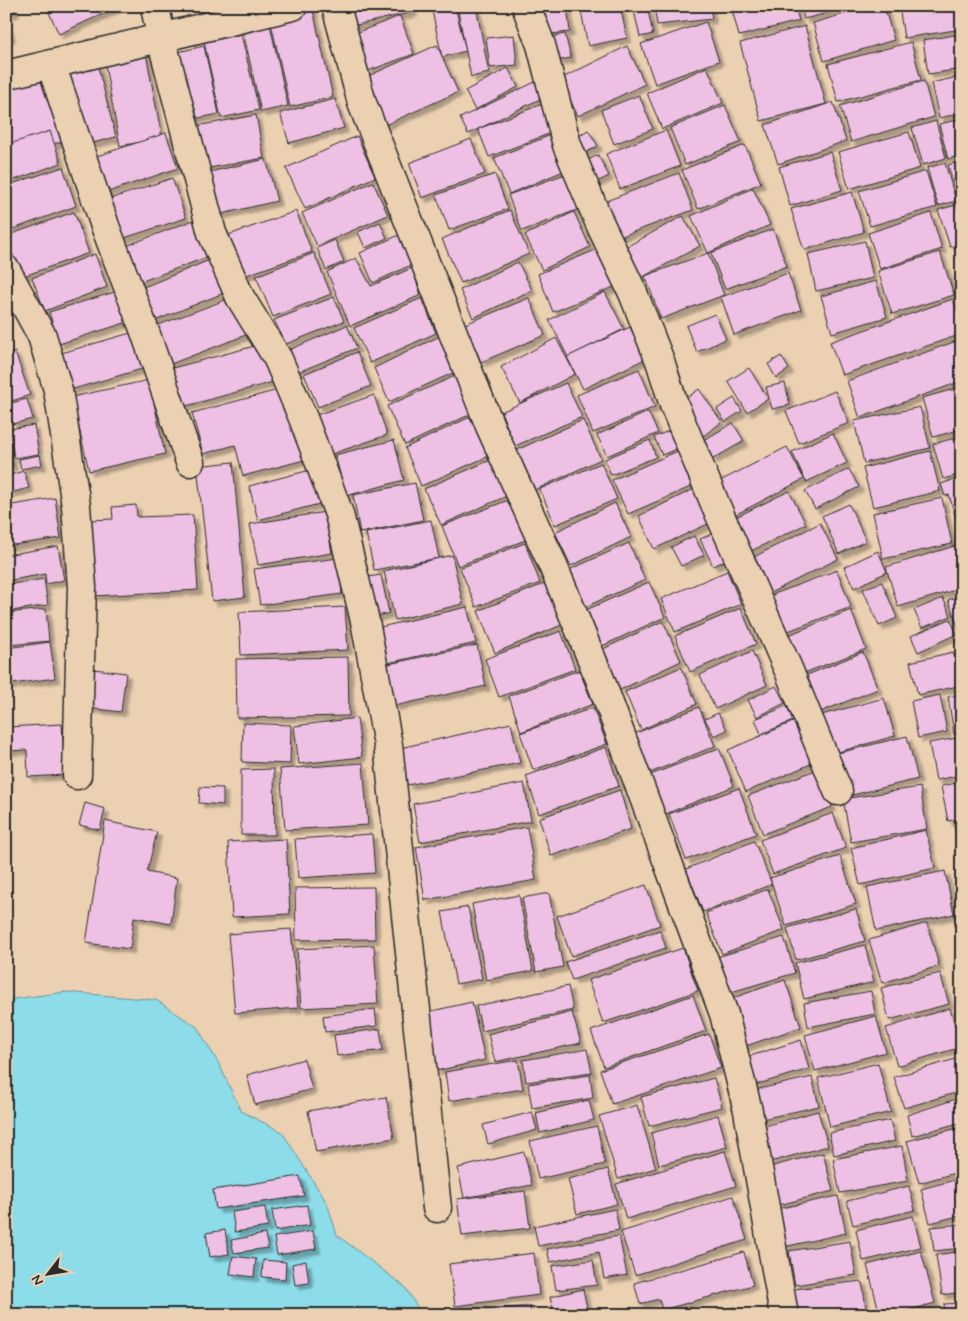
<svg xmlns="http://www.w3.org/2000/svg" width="968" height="1321" viewBox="0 0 968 1321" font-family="Mynerve,sans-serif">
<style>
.water{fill:#8cdce9;stroke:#65959d}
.building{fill:#eec0e3;stroke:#2b2b2b;filter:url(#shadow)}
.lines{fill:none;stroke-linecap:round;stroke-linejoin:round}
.minor-casing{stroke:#2b2b2b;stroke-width:31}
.minor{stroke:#ebd0b2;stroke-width:28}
</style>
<defs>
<filter id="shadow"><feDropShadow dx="4.5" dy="4.5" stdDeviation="1" flood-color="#0004"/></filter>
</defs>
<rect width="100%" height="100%" fill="#ebd0b2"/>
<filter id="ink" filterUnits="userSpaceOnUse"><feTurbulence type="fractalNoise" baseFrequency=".02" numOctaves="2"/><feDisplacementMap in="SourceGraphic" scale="10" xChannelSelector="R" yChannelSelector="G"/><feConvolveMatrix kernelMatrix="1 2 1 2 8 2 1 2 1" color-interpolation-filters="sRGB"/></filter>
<g filter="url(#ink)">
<!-- water -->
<path class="water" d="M66,992l90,8 41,27 22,37 22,47 41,21 45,71 10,32 68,52 17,28h-416v-315z"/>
<!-- building -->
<g class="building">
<path d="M6,6h7l2,6 -9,3z"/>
<path d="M46,6h74l-61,28z"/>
<path d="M304,6h8l21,91 -43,10 -21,-93z"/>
<path d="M343,6h68l2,6 -65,15z"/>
<path d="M431,6h24l11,45 -24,6z"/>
<path d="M457,6h19l13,67 -18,4z"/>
<path d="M538,6h29l3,26 -29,3z"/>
<path d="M580,6h40l7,32 -39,8z"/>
<path d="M633,6h14l6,28 -13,3z"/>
<path d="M654,6h56l2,13 -55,6z"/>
<path d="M731,6h64l4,15 -60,15z"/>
<path d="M801,6h54l-51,13z"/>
<path d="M872,6h12l10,34 -70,21 -11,-38z"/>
<path d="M899,6h63v23l-58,9z"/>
<path d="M400,16l14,38 -46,17 -15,-37z"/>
<path d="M6,21l5,16 -5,1z"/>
<path d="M706,22l13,39 -64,23 -14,-40z"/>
<path d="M270,25l18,81 -27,6 -18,-81z"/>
<path d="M805,26l21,78 -65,17 -21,-78z"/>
<path d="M241,34l18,76 -38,8 -17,-76z"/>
<path d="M565,34l6,24 -20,4 -6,-24z"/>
<path d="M962,34v35l-34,5 -5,-34z"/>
<path d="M514,35l3,30 -27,3 -4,-30z"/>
<path d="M911,42l10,38 -83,22 -10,-38z"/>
<path d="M437,45l21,47 -73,33 -21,-47z"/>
<path d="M204,46l15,68 -36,7 -14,-67z"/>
<path d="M627,46l18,38 -67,32 -18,-37z"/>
<path d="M145,48l17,90 -42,8 -17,-91z"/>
<path d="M97,63l19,74 -27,7 -20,-74z"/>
<path d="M707,67l16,36 -61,26 -15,-36z"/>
<path d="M508,68l10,19 -43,23 -10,-19z"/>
<path d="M44,75l17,67 -55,14v-71z"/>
<path d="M962,76v37l-23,5 -8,-35z"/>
<path d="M924,81l10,36 -83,25 -11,-36z"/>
<path d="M535,82l7,16 -74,36 -8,-16z"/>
<path d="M639,95l14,34 -39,15 -13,-34z"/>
<path d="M335,99l9,29 -55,15 -9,-30z"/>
<path d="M833,102l13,39 -68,23 -13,-39z"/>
<path d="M545,103l11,28 -67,26 -11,-28z"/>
<path d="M725,105l16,37 -56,23 -15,-37z"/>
<path d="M256,115l8,43 -65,12 -8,-43z"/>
<path d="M962,119v36l-14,4 -9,-35z"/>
<path d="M936,121l10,37 -23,7 -11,-37z"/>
<path d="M588,130l10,16 -20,11 -9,-15z"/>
<path d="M666,130l14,36 -60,23 -14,-35z"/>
<path d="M50,131l11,32 -55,20v-38z"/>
<path d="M909,132l11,36 -71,21 -11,-37z"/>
<path d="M166,133l12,35 -73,25 -11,-36z"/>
<path d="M551,135l15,35 -57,24 -15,-36z"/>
<path d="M357,136l18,41 -70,32 -19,-41z"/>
<path d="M471,139l14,35 -63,24 -13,-35z"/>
<path d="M745,145l16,38 -63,26 -16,-39z"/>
<path d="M830,152l12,38 -52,16 -11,-39z"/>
<path d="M598,155l11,21 -14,7 -11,-21z"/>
<path d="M266,159l11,42 -64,15 -12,-42z"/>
<path d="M962,161v39l-4,1 -10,-36z"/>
<path d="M945,163l11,38 -18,5 -11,-38z"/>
<path d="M63,167l13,39 -68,25 -2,-5v-40z"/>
<path d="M926,171l11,36 -67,19 -11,-35z"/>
<path d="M568,173l14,35 -60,23 -14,-36z"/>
<path d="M679,173l14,37 -79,29 -13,-36z"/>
<path d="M495,174l13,35 -59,21 -13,-35z"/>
<path d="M172,178l14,40 -65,21 -14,-39z"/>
<path d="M373,182l15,33 -71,31 -15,-33z"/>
<path d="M753,188l17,37 -62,28 -17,-37z"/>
<path d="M852,192l12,40 -60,18 -13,-41z"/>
<path d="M956,205l6,19v19l-12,4 -12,-37z"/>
<path d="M510,210l19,44 -68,29 -19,-44z"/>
<path d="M296,211l16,41 -71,25 -15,-41z"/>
<path d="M74,212l15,41 -68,24 -15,-41z"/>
<path d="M574,212l16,35 -48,23 -17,-35z"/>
<path d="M931,213l11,36 -62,20 -12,-36z"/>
<path d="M683,216l17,30 -59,32 -17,-30z"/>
<path d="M199,218l14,37 -76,28 -14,-36z"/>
<path d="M380,222l7,16 -22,10 -7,-16z"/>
<path d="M773,229l14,37 -62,23 -14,-36z"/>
<path d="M399,235l14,29 -40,19 -13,-30z"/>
<path d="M335,240l9,22 -18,8 -9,-22z"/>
<path d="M865,241l8,37 -57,13 -8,-37z"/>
<path d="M598,249l16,38 -61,25 -15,-38z"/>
<path d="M962,251v18l-6,-16z"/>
<path d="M940,252l14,43 -62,19 -14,-43z"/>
<path d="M314,253l17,41 -58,23 -17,-41z"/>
<path d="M708,253l16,42 -63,24 -16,-43z"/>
<path d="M95,254l12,33 -62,24 -13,-33z"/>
<path d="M217,257l14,33 -79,32 -13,-33z"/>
<path d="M356,258l15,28 41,-18 9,27 -71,31 -23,-54z"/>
<path d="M518,262l14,28 -59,28 -13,-28z"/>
<path d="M788,273l13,37 -67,25 -13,-38z"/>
<path d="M876,281l11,36 -55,16 -11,-37z"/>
<path d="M118,291l10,31 -69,22 -10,-32z"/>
<path d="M605,292l19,37 -56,28 -19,-37z"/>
<path d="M236,296l15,37 -83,32 -15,-38z"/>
<path d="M334,297l10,24 -58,23 -12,-24z"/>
<path d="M422,298l14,35 -66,30 -16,-35z"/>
<path d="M529,298l16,37 -64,27 -16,-38z"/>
<path d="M953,299l9,25v10l-120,41 -12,-33z"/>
<path d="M715,314l11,25 -29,13 -11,-26z"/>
<path d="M347,325l10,23 -59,24 -9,-22z"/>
<path d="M630,327l15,32 -62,30 -16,-32z"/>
<path d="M134,332l11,36 -75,22 -12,-36z"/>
<path d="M440,336l17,35 -68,31 -15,-34z"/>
<path d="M556,338l19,36 -55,29 -19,-36z"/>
<path d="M962,339v42l-102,37 -13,-37z"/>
<path d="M262,344l11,38 -94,26 -10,-39z"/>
<path d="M15,352l15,43 -24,8v-47z"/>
<path d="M357,352l14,34 -53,21 -14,-33z"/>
<path d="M781,356l8,13 -13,9 -8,-14z"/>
<path d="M749,368l19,31 -21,13 -19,-31z"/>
<path d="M639,369l16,38 -62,26 -16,-38z"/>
<path d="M455,376l18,37 -68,32 -18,-39z"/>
<path d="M149,380l16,74 -76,17 -17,-74z"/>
<path d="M566,383l16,34 -67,29 -14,-34z"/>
<path d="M785,383l5,22 -18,4 -6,-22z"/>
<path d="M289,387l19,72 -65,17 -8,-31 -32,9 -11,-41z"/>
<path d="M962,387v42l-29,8 -11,-39z"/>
<path d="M699,389l23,33 -23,17 -23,-33z"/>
<path d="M835,391l14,32 -50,20 -13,-32z"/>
<path d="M374,395l13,40 -61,21 -13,-40z"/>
<path d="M734,398l8,13 -17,11 -8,-13z"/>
<path d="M27,399l6,20 -21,5 -5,-20z"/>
<path d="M920,407l10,41 -66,15 -10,-42z"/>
<path d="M648,412l10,21 -51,23 -10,-21z"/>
<path d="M470,417l19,39 -68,30 -16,-38z"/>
<path d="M583,420l18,39 -66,31 -18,-40z"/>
<path d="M733,423l11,18 -31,18 -11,-18z"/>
<path d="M34,425l5,29 -25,4 -5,-29z"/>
<path d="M681,426l7,18 -26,11 -8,-18z"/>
<path d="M833,433l14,30 -41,19 -14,-30z"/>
<path d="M962,436v38l-19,5 -10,-35z"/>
<path d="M7,439l6,27 -7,1v-27z"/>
<path d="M394,440l10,40 -58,16 -11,-41z"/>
<path d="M650,440l6,17 -45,18 -6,-16z"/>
<path d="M687,447l15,35 -74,32 -16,-34z"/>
<path d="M787,447l17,32 -73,38 -17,-33z"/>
<path d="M930,451l10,40 -67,16 -10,-39z"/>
<path d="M40,455l2,10 -21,4 -2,-10z"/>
<path d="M493,459l16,36 -68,30 -17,-36z"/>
<path d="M233,462l12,135 -33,4 -15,-135z"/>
<path d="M601,463l16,36 -62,26 -15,-36z"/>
<path d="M314,469l9,34 -65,17 -9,-34z"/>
<path d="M849,469l10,18 -44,22 -10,-18z"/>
<path d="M24,471l5,17 -19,5 -4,-17z"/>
<path d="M962,477v40l-6,1 -7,-23 -4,1 -4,-12z"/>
<path d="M415,483l8,37 -63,13 -7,-38z"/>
<path d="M694,489l16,34 -56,26 -15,-33z"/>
<path d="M789,491l17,33 -59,29 -17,-33z"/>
<path d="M55,498l6,40 -55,8v-40z"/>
<path d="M942,498l10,46 -69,15 -10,-46z"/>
<path d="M511,499l17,40 -70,27 -16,-40z"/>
<path d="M615,503l16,34 -60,29 -16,-34z"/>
<path d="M849,504l17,37 -27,13 -17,-38z"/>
<path d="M136,505l1,12 56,-2 5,75 -104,6 -5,-76 24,-1 -1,-12z"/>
<path d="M325,512l7,41 -74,12 -8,-41z"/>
<path d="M431,520l8,38 -65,12 -8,-37z"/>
<path d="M820,523l18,36 -72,36 -18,-35z"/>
<path d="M716,532l13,27 -16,7 -13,-27z"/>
<path d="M694,536l10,19 -23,11 -10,-19z"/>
<path d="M525,543l15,40 -64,24 -16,-39z"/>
<path d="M629,543l16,37 -60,27 -16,-37z"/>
<path d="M961,544l1,44 -64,19 -12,-40z"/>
<path d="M58,546l6,34 -18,4 -1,-10 -39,7v-26z"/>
<path d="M878,551l9,21 -33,16 -10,-21z"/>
<path d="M452,555l11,49 -68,16 -11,-49z"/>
<path d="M338,558l4,36 -82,11 -6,-36z"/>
<path d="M837,570l14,37 -73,28 -14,-37z"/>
<path d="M727,571l14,33 -66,28 -14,-33z"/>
<path d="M381,575l8,38 -19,5 -9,-40z"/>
<path d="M44,579l4,26 -42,7v-27z"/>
<path d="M649,582l16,35 -63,29 -16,-36z"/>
<path d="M882,582l15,36 -18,8 -16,-37z"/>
<path d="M546,583l18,41 -69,29 -17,-42z"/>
<path d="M962,595v42l-14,-37z"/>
<path d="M943,598l8,18 -29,12 -8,-18z"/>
<path d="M345,607l3,43 -107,5 -2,-43z"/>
<path d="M467,607l9,36 -97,22 -7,-36z"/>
<path d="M741,608l15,36 -66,28 -15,-36z"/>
<path d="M46,609l3,32 -40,4 -3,-18v-14z"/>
<path d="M851,610l15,39 -72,28 -16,-38z"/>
<path d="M950,619l7,15 -39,18 -7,-16z"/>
<path d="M663,621l18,40 -61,29 -19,-40z"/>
<path d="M561,631l14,38 -76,28 -14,-38z"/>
<path d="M50,642l5,36 -49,7v-37z"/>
<path d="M477,645l9,41 -92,20 -10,-41z"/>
<path d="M752,651l15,34 -52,24 -15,-34z"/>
<path d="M863,652l15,37 -68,27 -15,-36z"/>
<path d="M953,652l9,33 -44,10 -8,-33z"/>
<path d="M348,657l1,59 -112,2 -1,-59z"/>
<path d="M681,667l16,37 -56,26 -16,-38z"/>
<path d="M86,668l40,5 -5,39 -40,-5z"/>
<path d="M579,670l14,34 -72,28 -12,-36z"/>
<path d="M776,686l9,17 -28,14 -9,-17z"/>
<path d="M962,694v39l-8,1 -6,-37z"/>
<path d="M940,695l7,37 -29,6 -7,-37z"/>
<path d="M884,698l11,38 -71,20 -10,-39z"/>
<path d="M787,706l6,15 -32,13 -6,-15z"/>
<path d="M699,707l16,39 -65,27 -16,-39z"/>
<path d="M593,708l14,36 -74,26 -13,-37z"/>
<path d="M718,713l9,17 -13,6 -9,-17z"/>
<path d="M357,718l5,39 -63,7 -5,-38z"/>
<path d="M795,721l18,42 -67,29 -18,-42z"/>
<path d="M243,723l48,2 -1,39 -48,-2z"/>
<path d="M511,723l9,40 -113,22 -7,-37z"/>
<path d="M62,724l3,51 -37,2 -1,-27 -21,1v-24z"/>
<path d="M907,736l11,43 -78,19 -10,-43z"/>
<path d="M962,737v38l-26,5 -7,-37z"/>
<path d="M606,747l13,39 -80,28 -13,-38z"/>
<path d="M719,748l15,38 -71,29 -15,-39z"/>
<path d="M6,758h1l1,28h-2z"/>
<path d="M363,763l5,62 -83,5 -5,-61z"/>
<path d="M274,769l1,66h-34v-65z"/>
<path d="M818,769l14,38 -69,27 -15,-38z"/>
<path d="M962,782v36l-14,3 -7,-35z"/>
<path d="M524,783l7,38 -111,21 -7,-38z"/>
<path d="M200,787l23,1v17l-24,-2z"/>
<path d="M920,787l7,42 -76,13 -8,-43z"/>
<path d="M739,788l17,46 -70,26 -17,-46z"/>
<path d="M620,790l11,39 -80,27 -12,-38z"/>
<path d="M85,803l20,6 -5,21 -21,-5z"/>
<path d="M833,813l13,35 -73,26 -13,-34z"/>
<path d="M105,821l52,11 -10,40 30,6 -6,46 -37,-7 -4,32 -44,-6z"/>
<path d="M962,824v34h-1l-7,-33z"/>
<path d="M527,827l9,53 -111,20 -9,-53z"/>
<path d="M926,830l9,38 -75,17 -9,-37z"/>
<path d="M372,834l3,39 -77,5 -3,-39z"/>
<path d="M286,839l4,75 -58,3 -4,-75z"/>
<path d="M754,841l18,43 -69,28 -17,-43z"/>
<path d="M840,856l16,48 -70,22 -16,-48z"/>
<path d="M945,871l9,43 -78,17 -9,-44z"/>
<path d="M646,885l14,40 -89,31 -14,-40z"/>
<path d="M374,887l1,52 -79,1 -1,-52z"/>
<path d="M768,889l16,41 -62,24 -16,-41z"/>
<path d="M549,893l14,74 -27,5 -14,-74z"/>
<path d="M519,895l14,76 -47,9 -14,-76z"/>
<path d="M468,907l14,72 -26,5 -14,-72z"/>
<path d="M856,909l9,32 -69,19 -9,-32z"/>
<path d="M927,923l12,43 -57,17 -13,-43z"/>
<path d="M291,929l7,79 -63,5 -7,-79z"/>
<path d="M660,930l6,18 -94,32 -7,-18z"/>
<path d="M784,937l11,36 -67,20 -11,-36z"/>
<path d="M374,945l4,59 -77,4 -4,-59z"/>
<path d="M865,945l9,37 -70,17 -9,-36z"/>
<path d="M683,948l15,43 -95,32 -15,-43z"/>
<path d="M940,973l9,31 -60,16 -8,-32z"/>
<path d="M785,980l16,47 -61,21 -16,-47z"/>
<path d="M568,986l5,24 -91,21 -6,-25z"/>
<path d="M871,991l4,23 -67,13 -4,-24z"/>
<path d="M693,995l13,36 -102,36 -13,-36z"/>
<path d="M472,1002l13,58 -49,11 -13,-58z"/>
<path d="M950,1008l11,39 -64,19 -11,-38z"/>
<path d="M375,1009l2,17 -52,6 -2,-16z"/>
<path d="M572,1012l9,31 -86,19 -7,-28z"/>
<path d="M876,1016l10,36 -71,19 -10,-36z"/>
<path d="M380,1029l3,21 -46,6 -3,-21z"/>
<path d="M709,1034l12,34 -109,36 -12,-34z"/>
<path d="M801,1040l8,29 -54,16 -8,-28z"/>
<path d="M587,1049l5,24 -66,9 -3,-22z"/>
<path d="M962,1057v34l-58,17 -10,-31z"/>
<path d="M304,1059l8,30 -57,16 -8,-30z"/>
<path d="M518,1060l5,29 -74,12 -4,-29z"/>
<path d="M878,1063l13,49 -61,15 -12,-49z"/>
<path d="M590,1075l3,23 -61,10 -4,-24z"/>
<path d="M812,1077l7,29 -61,14 -8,-29z"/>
<path d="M714,1078l8,29 -73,19 -8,-29z"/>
<path d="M386,1097l8,41 -78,14 -8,-41z"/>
<path d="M962,1097v25l-50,14 -5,-21z"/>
<path d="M589,1100l5,20 -54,13 -4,-20z"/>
<path d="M637,1105l19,63 -38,11 -19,-63z"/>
<path d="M818,1111l10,35 -58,16 -9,-35z"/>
<path d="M532,1112l5,18 -49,14 -5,-19z"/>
<path d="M718,1115l9,32 -68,18 -8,-32z"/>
<path d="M890,1120l5,21 -61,14 -5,-22z"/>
<path d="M597,1126l8,38 -67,15 -8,-38z"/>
<path d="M962,1127v44l-43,12 -12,-42z"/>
<path d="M902,1146l6,35 -68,12 -7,-34z"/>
<path d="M725,1151l11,35 -110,33 -10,-35z"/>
<path d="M524,1152l8,33 -68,13 -6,-30z"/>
<path d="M823,1153l10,38 -54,14 -10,-38z"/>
<path d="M608,1169l9,35 -40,10 -9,-35z"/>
<path d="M300,1176l4,20 -88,13 -3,-19z"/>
<path d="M962,1178v37l-32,8 -9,-34z"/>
<path d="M909,1186l6,24 -62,15 -6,-24z"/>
<path d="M525,1191l5,37 -68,8 -5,-37z"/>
<path d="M733,1196l14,44 -112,35 -14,-43z"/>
<path d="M838,1196l8,37 -62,14 -8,-38z"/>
<path d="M307,1205l3,20 -35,6 -3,-21z"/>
<path d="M265,1207l3,20 -33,5 -3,-20z"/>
<path d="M615,1209l4,21 -81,16 -4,-20z"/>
<path d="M913,1216l8,31 -58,14 -7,-31z"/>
<path d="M962,1224v24l-28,3 -3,-24z"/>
<path d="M225,1230l4,24 -19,3 -4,-24z"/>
<path d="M313,1231l3,18 -39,6 -3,-18z"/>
<path d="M265,1234l3,14 -34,5 -3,-13z"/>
<path d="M619,1236l8,39 -23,4 -5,-27 -49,10 -3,-13z"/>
<path d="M850,1241l6,34 -61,10 -6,-34z"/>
<path d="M921,1251l14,52 -42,12h-13l-13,-50z"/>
<path d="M962,1251v41l-20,3 -6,-40z"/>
<path d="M744,1252l9,33 -91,25 -3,-11 -19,5 -6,-21z"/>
<path d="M534,1253l5,42 -84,11 -6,-42z"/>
<path d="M233,1256l23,3 -2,18 -24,-3z"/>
<path d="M263,1260l23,2 -1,17 -23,-2z"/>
<path d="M593,1260l4,25 -41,5 -4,-24z"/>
<path d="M306,1261l3,22 -14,2 -3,-21z"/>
<path d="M862,1281l5,34h-70l-3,-26z"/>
<path d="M583,1289l5,24 -6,2h-28l-4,-18z"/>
<path d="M962,1303v12h-17l-1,-11z"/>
<path d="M530,1306l1,9h-75v-2z"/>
<path d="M736,1307l2,8h-32l-1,-3z"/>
<path d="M691,1308l3,7h-24z"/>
<path d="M934,1311v4h-19z"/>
</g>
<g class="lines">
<defs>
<g id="minor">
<path d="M155,6l6,32 51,195 28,64 38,62 25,59 36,96 26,107 23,124 49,463"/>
<path d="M336,6l26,97 128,323 61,135 49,118 124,335 24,97 36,204"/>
<path d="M526,6l15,39 26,100 33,79 33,69 27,68 14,44 42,101 73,165 49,120"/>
<path d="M51,64l54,162 39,103 46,133"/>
<path d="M6,75l287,-69"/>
<path d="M6,270l36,66 16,54 18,116 6,81 -5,188"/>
</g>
</defs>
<!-- minor casing -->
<use href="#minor" class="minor-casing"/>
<!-- minor -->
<use href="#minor" class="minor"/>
</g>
</g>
<!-- margin -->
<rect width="968" height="1321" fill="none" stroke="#ebd0b2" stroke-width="25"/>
<rect x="12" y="12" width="943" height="1296" fill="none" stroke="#2b2b2b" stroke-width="2" filter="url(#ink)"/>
<!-- north arrow -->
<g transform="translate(48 1274) rotate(239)" stroke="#ebd0b2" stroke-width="4" paint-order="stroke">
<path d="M0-4L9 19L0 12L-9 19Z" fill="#2b2b2b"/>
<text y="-8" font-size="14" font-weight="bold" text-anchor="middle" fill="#2b2b2b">N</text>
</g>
</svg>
